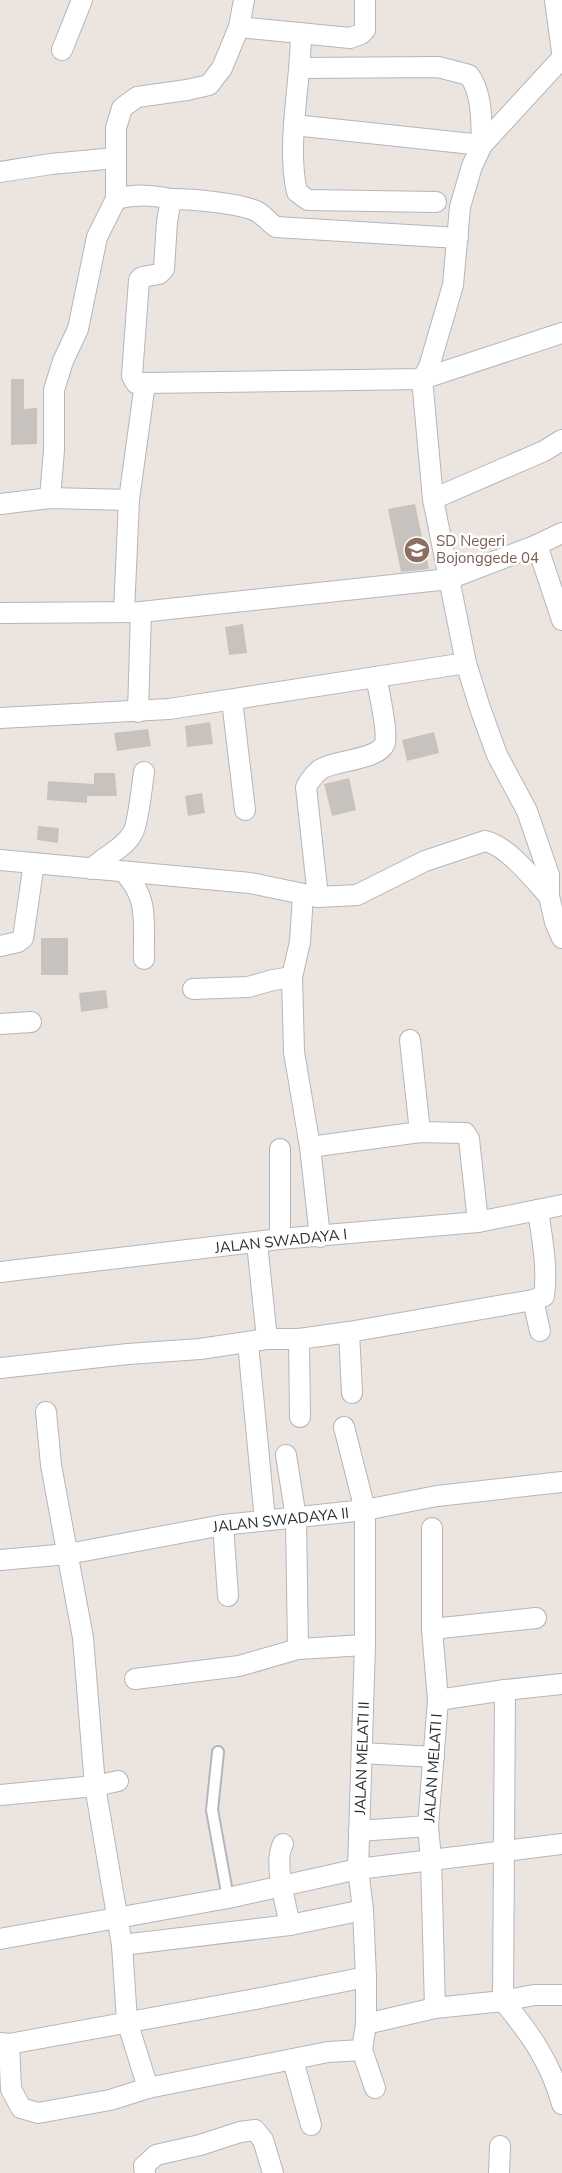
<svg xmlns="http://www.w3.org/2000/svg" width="562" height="2173" viewBox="0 0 562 2173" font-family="'Nunito Sans',sans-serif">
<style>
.building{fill:#c7c2be}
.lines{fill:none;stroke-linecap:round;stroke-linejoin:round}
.lane-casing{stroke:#b2b6bd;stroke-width:14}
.street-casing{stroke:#b2b6bd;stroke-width:22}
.lane{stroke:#fff;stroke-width:10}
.street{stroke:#fff;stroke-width:20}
.labels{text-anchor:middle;stroke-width:5;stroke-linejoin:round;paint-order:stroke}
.education-label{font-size:15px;fill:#785e54;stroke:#fff;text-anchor:start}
.street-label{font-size:15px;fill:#2b2b2b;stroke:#fff}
</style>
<rect width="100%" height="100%" fill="#ece5df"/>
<!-- building -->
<g class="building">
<path d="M11,379h13v30l13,-1v36l-26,1z"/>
<path d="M415,504l14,65 -28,3 -13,-63z"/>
<path d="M243,624l4,29 -18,2 -4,-28z"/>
<path d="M210,722l3,22 -26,3 -2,-21z"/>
<path d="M148,729l3,17 -34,5 -3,-18z"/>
<path d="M434,732l5,21 -32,8 -5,-21z"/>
<path d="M94,773h21l2,23h-30v7l-40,-3 1,-19 46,3z"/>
<path d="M349,778l7,32 -24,6 -8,-32z"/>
<path d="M202,793l3,20 -17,3 -3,-20z"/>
<path d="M38,826l21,2 -1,15 -21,-3z"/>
<rect x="41" y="938" width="27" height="37"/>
<path d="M106,990l2,18 -27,4 -2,-19z"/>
</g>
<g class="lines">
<defs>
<path id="lane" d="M218,1752l-6,58 16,88"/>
<g id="street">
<path d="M555,0l7,52"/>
<path d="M239,27l111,11 11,-4 4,-4v-30"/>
<path d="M301,33c0,49 -15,112 -4,159l11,8 128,2"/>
<path d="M62,50l20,-50"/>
<path d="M562,58l-80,87 -10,21 -12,41 -7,78 -24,82 -7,12 11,120 33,164 14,45 17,47 30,56 22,64v21l6,26 7,16"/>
<path d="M300,68l138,-1 31,8c14,19 12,47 13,70"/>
<path d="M294,125l188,20"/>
<path d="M0,172l51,-8 64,-6"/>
<path d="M116,199c20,-5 35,-4 55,0l-4,23 -3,47 -5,5 -17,3 -3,3 -7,96 4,7h9l-16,117"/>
<path d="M171,199c20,0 70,4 87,13 6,4 12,11 18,15l182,11"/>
<path d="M145,383l277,-4 140,-46"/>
<path d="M50,498l4,-48v-60l9,-29 15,-32 19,-92 19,-38v-71l6,-20 15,-11 50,-7 22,-5 13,-17 17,-41 5,-27"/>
<path d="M433,499l111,-48 18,-11"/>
<path d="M0,504l50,-6 79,2 -5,112"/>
<path d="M537,545l25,75"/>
<path d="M0,613l141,-1 308,-33 88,-34 25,-12"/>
<path d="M232,700l13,110"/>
<path d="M138,712l3,-100"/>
<path d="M0,718l169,-9 297,-46"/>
<path d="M0,860l250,23 68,14 39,-2 68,-34 60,-20c23,5 48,38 64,55"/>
<path d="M92,869c11,-13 31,-19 40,-35 6,-8 10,-49 12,-62"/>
<path d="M124,872c26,27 19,52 20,87"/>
<path d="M303,895l-3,47 -8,35 2,75 16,95 10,90"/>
<path d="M318,897l-12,-110c4,-7 8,-13 15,-18 15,-9 58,-9 64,-26 3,-12 -6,-52 -9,-66"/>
<path d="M0,946l18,-4 5,-4 11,-75"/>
<path d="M193,989l55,-2 25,-7 19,-3"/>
<path d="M0,1024l31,-2"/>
<path d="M410,1040l10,92"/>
<path d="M310,1147l110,-15 45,1 4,6 9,83"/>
<path d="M280,1239v-90"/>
<path d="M257,1243l10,96"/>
<path d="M0,1272l280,-33 198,-17 84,-17"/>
<path d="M533,1300l7,31"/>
<path d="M349,1332l3,61"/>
<path d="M299,1339l1,78"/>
<path d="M248,1343l17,177"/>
<path d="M0,1368l128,-14 72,-5 67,-10h32l50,-7 184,-32 11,-4c4,-28 -2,-58 -6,-86"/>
<path d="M344,1427l21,83v135l-7,224 5,41 3,67v47l-4,26 13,38"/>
<path d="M286,1455l10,63 2,131"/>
<path d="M223,1525l5,71"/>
<path d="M432,1528v101l6,71 -10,126 3,33 4,149"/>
<path d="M0,1560l68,-6 155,-29 142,-15 72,-14 125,-14"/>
<path d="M432,1629l104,-11"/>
<path d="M135,1679l104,-13 59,-17 67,-4"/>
<path d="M505,1690l-2,311 31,-6h28"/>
<path d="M438,1700l67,-10 57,-6"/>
<path d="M362,1753l72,4"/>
<path d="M118,1781l-23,5 27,159 5,76 21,67"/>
<path d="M0,1795l95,-9 -12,-148 -32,-173 -5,-53"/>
<path d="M359,1831l69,-5"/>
<path d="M290,1925l73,-15"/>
<path d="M0,1939l228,-41 130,-29 204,-25"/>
<path d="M122,1945l168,-20c-4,-20 -17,-63 -7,-81"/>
<path d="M366,2024l69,-16 68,-7c27,32 48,62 59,103"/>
<path d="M0,2043l9,1 252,-46 105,-21"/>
<path d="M9,2044l2,45 10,19 17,5 72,-13 38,-12 180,-36 34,-2"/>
<path d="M293,2060l18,65"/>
<path d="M145,2173l-1,-7 12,-11 44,-10 40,-13 15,-2 8,10 10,33"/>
<path d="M499,2173l1,-27"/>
</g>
</defs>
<!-- lane casing -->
<use href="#lane" class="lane-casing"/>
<!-- street casing -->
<use href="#street" class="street-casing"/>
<!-- lane -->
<use href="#lane" class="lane"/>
<!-- street -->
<use href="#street" class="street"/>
</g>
<!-- icons -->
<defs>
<symbol id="school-disc" viewBox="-11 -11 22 22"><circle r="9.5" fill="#8d6e63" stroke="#fff"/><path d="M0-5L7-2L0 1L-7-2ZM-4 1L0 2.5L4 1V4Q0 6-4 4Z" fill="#fff"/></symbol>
</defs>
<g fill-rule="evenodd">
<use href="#school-disc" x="402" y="535" width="30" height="30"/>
</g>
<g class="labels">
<!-- education labels -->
<g class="education-label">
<text x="436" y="546">SD Negeri<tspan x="436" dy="17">Bojonggede 04</tspan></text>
</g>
<!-- street labels -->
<g class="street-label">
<text transform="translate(281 1241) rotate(-6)" y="5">JALAN SWADAYA I</text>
<text transform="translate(281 1520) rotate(-6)" y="5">JALAN SWADAYA II</text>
<text transform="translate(362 1758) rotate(-88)" y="5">JALAN MELATI II</text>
<text transform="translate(433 1768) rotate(-86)" y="5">JALAN MELATI I</text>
</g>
</g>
</svg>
